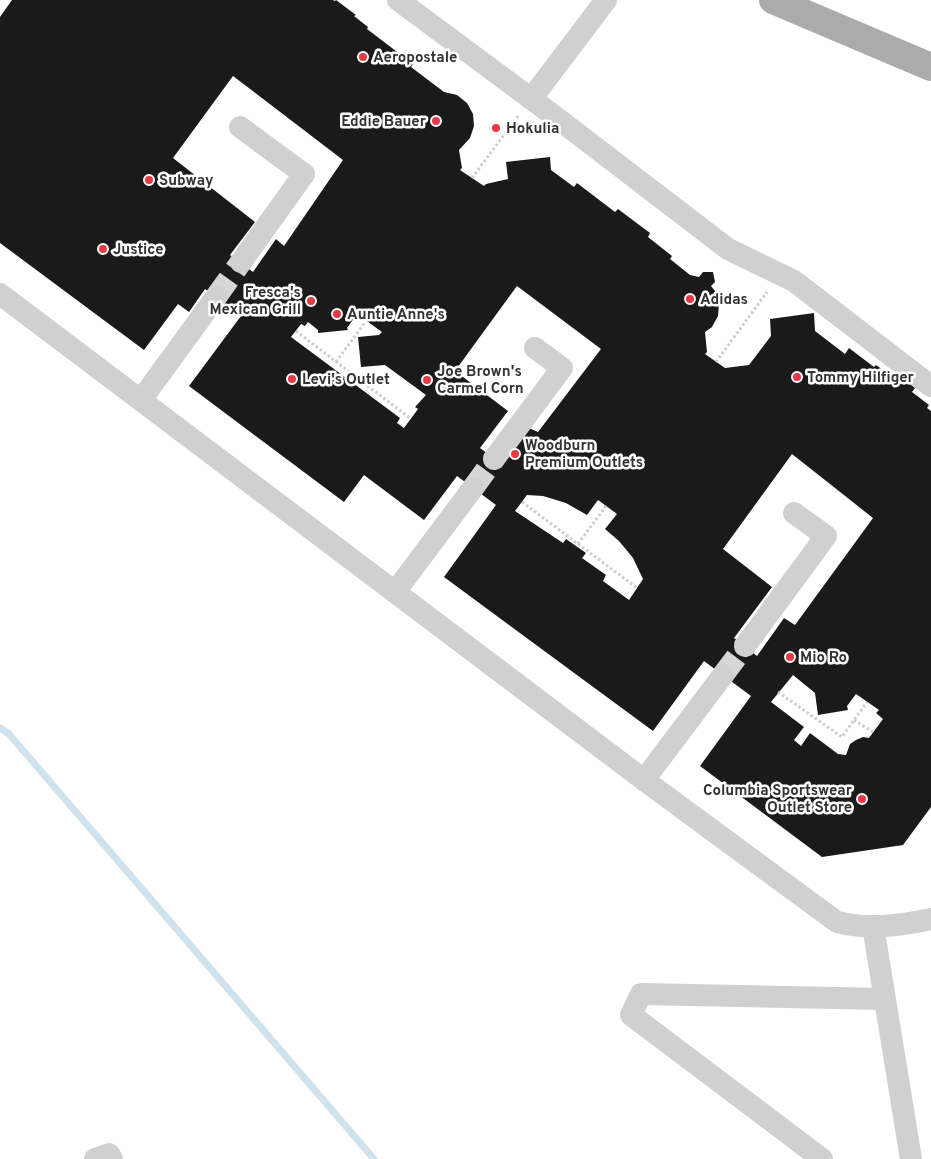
<svg xmlns="http://www.w3.org/2000/svg" width="931" height="1159" viewBox="0 0 931 1159" font-family="Overpass,sans-serif">
<style>
.lines{fill:none;stroke-linecap:round;stroke-linejoin:round}
.stream{stroke:#cfe2ee;stroke-width:7}
.building{fill:#1a1a1a;fill-rule:evenodd}
.minor-tunnel{stroke:#d6d6d6;stroke-width:22;stroke-dasharray:22 11;stroke-linecap:butt}
.path{stroke:#cdcdcd;stroke-width:3;stroke-dasharray:2.5 2.5;stroke-linecap:butt}
.minor{stroke:#d0d0d0;stroke-width:22}
.major{stroke:#ababab;stroke-width:28}
.poi-dot{fill:#e63946;stroke:#fff;stroke-width:2}
.labels{text-anchor:middle;stroke-width:5;stroke-linejoin:round;paint-order:stroke}
.poi-label{font-size:15px;font-weight:bold;fill:#333;stroke:#fff;text-anchor:start}
</style>
<rect width="100%" height="100%" fill="#fff"/>
<g class="lines">
<!-- stream -->
<path class="stream" d="M0,728l9,6 365,425"/>
</g>
<!-- building -->
<path class="building" d="M12,0h321l2,1 1,-1 20,15 -2,1 14,11 -1,2 46,35 -2,3 33,25 13,3 10,8 6,11 1,12 -4,12 -11,12 3,18 -2,2 24,16 2,-2 22,-5 -2,-17 44,-5 1,13 23,17 3,-4 38,29 3,-3 32,24 -2,4 24,19 -2,3 20,16 9,2 4,-5h10l2,10 -4,4 4,5 4,12 -1,13 -6,11 -7,5 2,20 -2,2 20,14 24,-3 22,-29 -1,-17 44,-6 1,18 30,23 4,-6 25,19 2,-2 15,11 3,-4 21,16 -3,4 17,13 -2,3 4,3v396l-28,38 -81,12 -122,-91 51,-70 -47,-35 -51,70 -209,-154 52,-72 -39,-29 -33,44 -60,-45 -20,27 -155,-116 52,-70 -36,-27 -16,23 -11,-8 -34,46 -144,-107v-226zM233,76l110,84 -59,86 -8,-7 -23,33 -23,-17 25,-33 -82,-64zM517,286l84,63 -63,83 -9,-4 -26,37 -23,-17 28,-37 -53,-40zM357,314l25,18 -3,3 -21,2 3,30 24,-2 41,30 -11,12 3,2 -14,19 -7,-5 3,-5 -109,-81 10,-13 4,2 3,-4 10,8v3l30,-3 -1,-2zM792,454l81,64 -78,107 -11,-7 -27,38 -23,-18 38,-51 -49,-38zM527,495l16,1 23,7 21,12 11,-15 19,14 -12,15 14,12 14,17 10,21 -14,21 -26,-19 3,-6 -24,-17 4,-5 -20,-14 -3,4 -48,-32zM793,675l22,18 3,22 30,-5 -1,-4 9,-12 23,16 -3,3 7,6 -14,19 -6,-1 -7,3 -6,4 -4,11 -8,-1 -28,-21 -9,13 -7,-6 10,-13 -33,-25z"/>
<g class="lines">
<!-- minor-tunnel -->
<g class="minor-tunnel">
<path d="M216,297l25,-35"/>
<path d="M473,488l21,-29"/>
<path d="M723,675l22,-29"/>
</g>
<!-- path -->
<g class="path">
<path d="M472,178l46,-62"/>
<path d="M296,331l115,88"/>
<path d="M336,362l30,-41"/>
<path d="M716,362l51,-70"/>
<path d="M522,502l115,86"/>
<path d="M578,544l28,-38"/>
<path d="M778,692l64,45 25,-35"/>
<path d="M854,720l19,12"/>
</g>
<!-- minor -->
<g class="minor">
<path d="M398,0l155,115 175,134 66,32 137,105"/>
<path d="M531,99l75,-99"/>
<path d="M240,127l64,47 -63,88"/>
<path d="M0,294l644,486 193,142c31,8 63,4 94,-3"/>
<path d="M141,400l75,-103"/>
<path d="M494,459l68,-91 -27,-20"/>
<path d="M395,592l78,-104"/>
<path d="M745,646l81,-110 -32,-23"/>
<path d="M644,780l79,-105"/>
<path d="M873,926l38,233"/>
<path d="M95,1159l14,-5 3,5"/>
<path d="M822,1159l-191,-144 10,-21 242,5"/>
</g>
<!-- major -->
<path class="major" d="M773,0l158,67"/>
</g>
<!-- markers -->
<g class="poi-dot">
<circle cx="363" cy="57" r="5"/>
<circle cx="436" cy="121" r="5"/>
<circle cx="496" cy="128" r="5"/>
<circle cx="149" cy="180" r="5"/>
<circle cx="103" cy="249" r="5"/>
<circle cx="690" cy="299" r="5"/>
<circle cx="311" cy="301" r="5"/>
<circle cx="337" cy="314" r="5"/>
<circle cx="797" cy="377" r="5"/>
<circle cx="292" cy="379" r="5"/>
<circle cx="427" cy="380" r="5"/>
<circle cx="515" cy="454" r="5"/>
<circle cx="790" cy="657" r="5"/>
<circle cx="862" cy="799" r="5"/>
</g>
<g class="labels">
<!-- poi labels -->
<g class="poi-label">
<text x="373" y="62">Aeropostale</text>
<text x="426" y="126" text-anchor="end">Eddie Bauer</text>
<text x="506" y="133">Hokulia</text>
<text x="159" y="185">Subway</text>
<text x="113" y="254">Justice</text>
<text x="301" y="297" text-anchor="end">Fresca's<tspan x="301" dy="17">Mexican Grill</tspan></text>
<text x="700" y="304">Adidas</text>
<text x="347" y="319">Auntie Anne's</text>
<text x="437" y="376">Joe Brown's<tspan x="437" dy="17">Carmel Corn</tspan></text>
<text x="807" y="382">Tommy Hilfiger</text>
<text x="302" y="384">Levi's Outlet</text>
<text x="525" y="450">Woodburn<tspan x="525" dy="17">Premium Outlets</tspan></text>
<text x="800" y="662">Mio Ro</text>
<text x="852" y="795" text-anchor="end">Columbia Sportswear<tspan x="852" dy="17">Outlet Store</tspan></text>
</g>
</g>
</svg>
